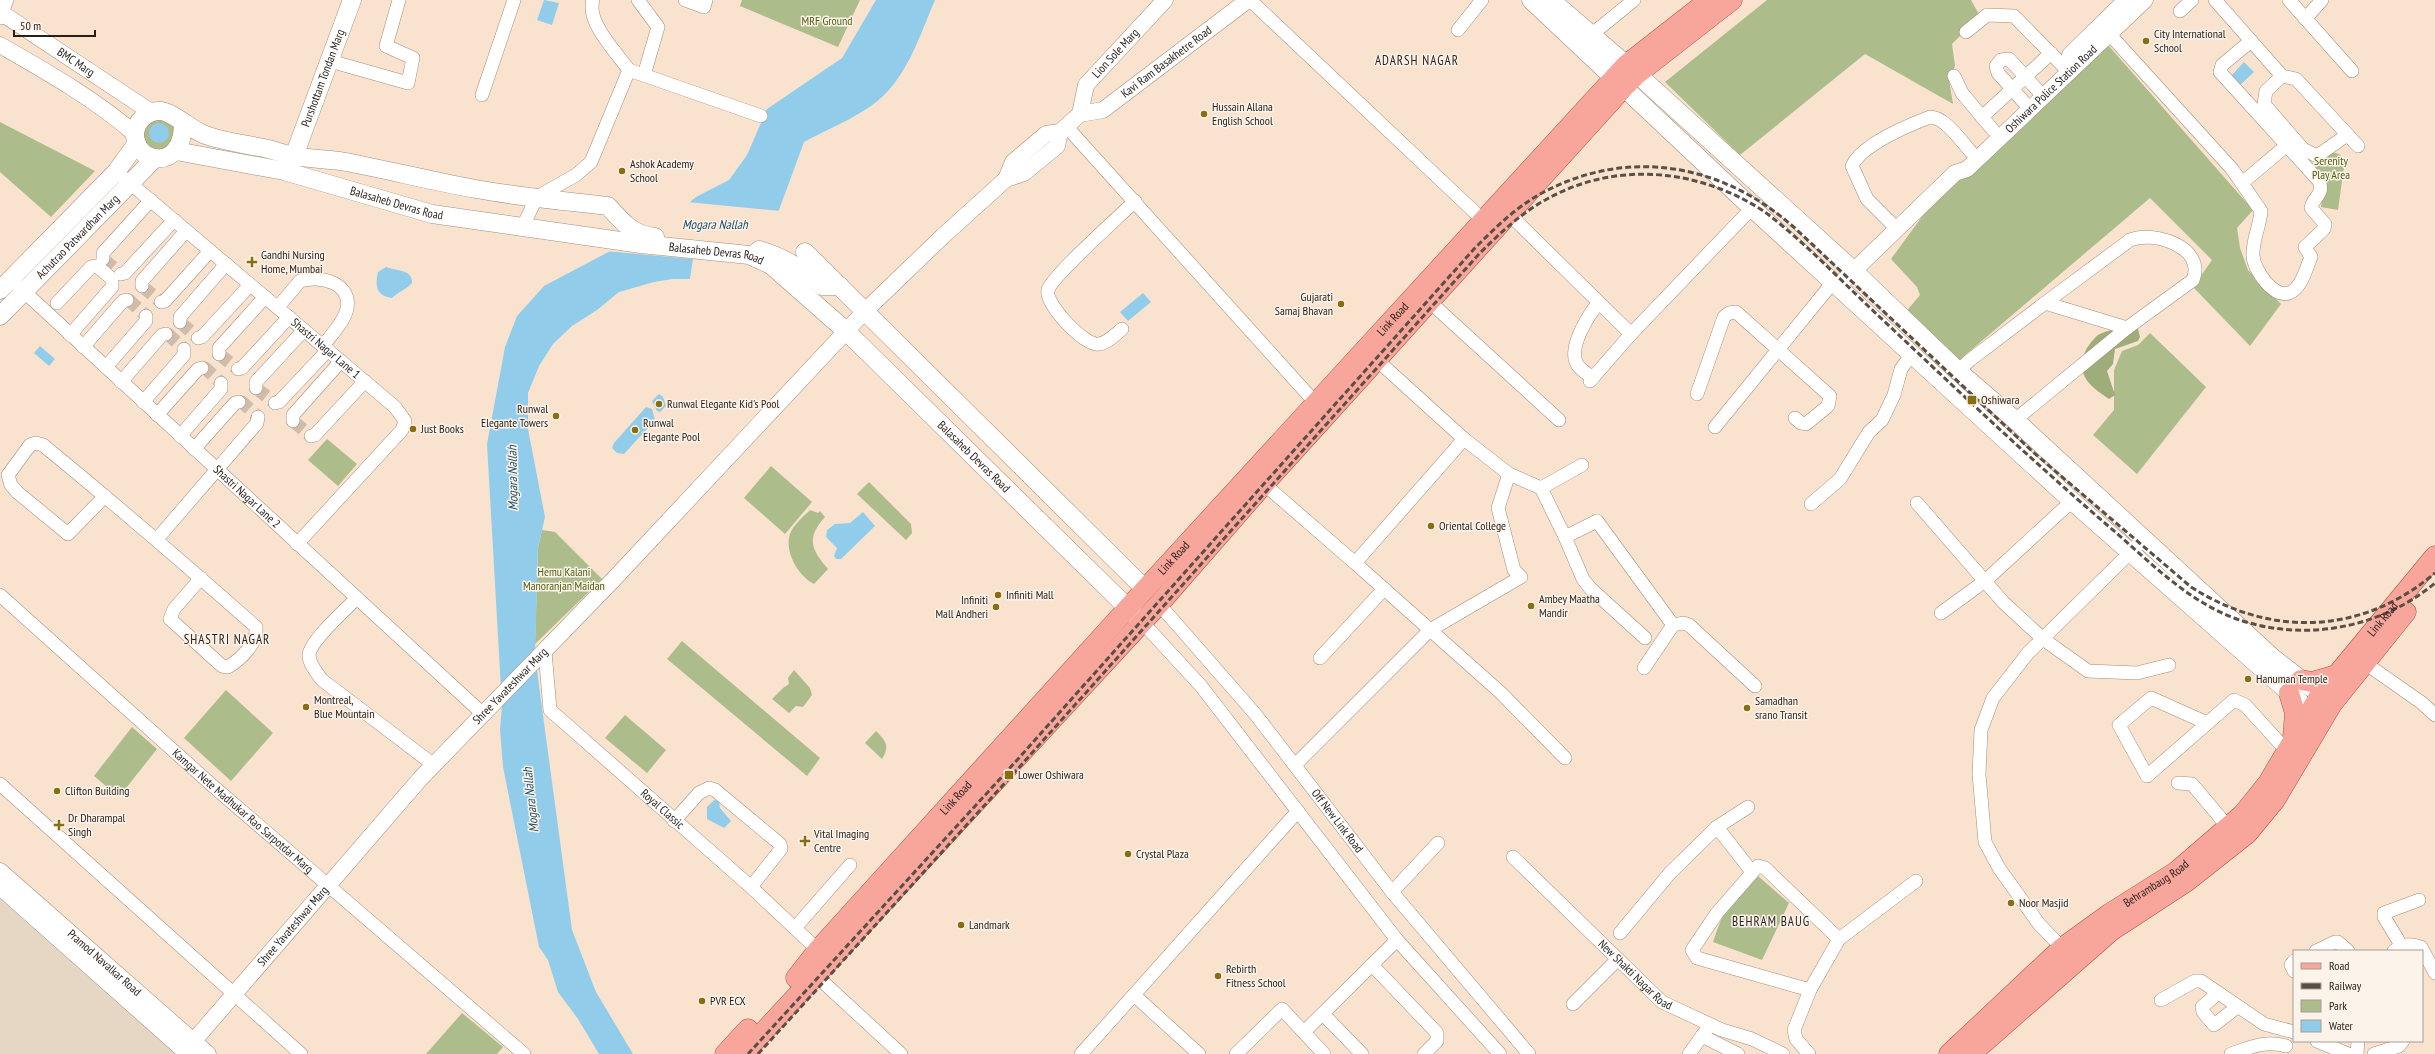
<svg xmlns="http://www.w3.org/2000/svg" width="2435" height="1054" viewBox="0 0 2435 1054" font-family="'PT Sans Narrow',sans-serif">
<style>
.industrial{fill:#e5d7c4}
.green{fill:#adbc8b}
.forest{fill:#9ead79}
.water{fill:#91cdeb}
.pier{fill:#f9e3cf}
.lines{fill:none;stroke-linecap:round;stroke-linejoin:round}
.minor-tunnel{stroke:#cfbcaa;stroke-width:13;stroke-dasharray:13 6;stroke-linecap:butt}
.minor-casing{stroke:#a28e7c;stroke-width:14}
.tertiary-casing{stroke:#a28e7c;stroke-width:17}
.secondary-casing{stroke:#a28e7c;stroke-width:19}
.primary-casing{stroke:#ac5043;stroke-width:21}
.minor{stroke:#fff;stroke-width:13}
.tertiary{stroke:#fff;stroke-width:16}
.secondary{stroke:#fff;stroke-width:18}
.primary{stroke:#f8a69c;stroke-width:20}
.rail{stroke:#5b4f45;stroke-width:3;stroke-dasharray:6 3;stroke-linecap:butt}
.poi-dot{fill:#886e0e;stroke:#fcf3eb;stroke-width:1.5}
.labels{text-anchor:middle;stroke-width:3;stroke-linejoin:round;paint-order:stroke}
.park-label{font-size:12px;fill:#4e600f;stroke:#fcf3eb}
.poi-label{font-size:12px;fill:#261e17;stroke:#fcf3eb;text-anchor:start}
.street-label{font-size:12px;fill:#261e17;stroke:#fcf3eb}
.neighbourhood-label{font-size:13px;letter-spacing:1px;fill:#261e17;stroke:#fcf3eb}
.water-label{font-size:13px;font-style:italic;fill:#1e4e63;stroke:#fcf3eb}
</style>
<rect width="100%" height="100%" fill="#f9e3cf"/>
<!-- industrial -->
<path class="industrial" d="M0,896l182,158h-182z"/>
<!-- green -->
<g class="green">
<path d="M742,0h118l-22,47 -98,-41z"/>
<path d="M1767,0h204l9,16 -28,28 3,22 -6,14 4,24 -88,-50 -125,101 -75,-73z"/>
<path d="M2108,45l145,165 -16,18 3,20 8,22 33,34 -31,42 -57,-59 19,-27 -62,-62 -193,164 -52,-49 15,-18 -3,-8 -26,-28 55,-75z"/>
<path d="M157,116l16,8 3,8 -11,18 -17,-2 -6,-9 2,-14z"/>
<path d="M0,122l95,49 -44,46 -51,-45z"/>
<path d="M2332,152l7,2 6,6 -7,50 -17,-3 3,-23 -8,-16 3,-8z"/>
<path d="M2150,333l56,54 -69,87 -44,-39 21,-25v-40l8,-19 16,-6z"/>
<path d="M327,439l30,25 -19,22 -30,-26z"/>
<path d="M771,466l41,36 -27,32 -41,-36z"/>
<path d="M869,482l42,42 1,9 -6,7 -49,-46z"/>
<path d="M810,510l8,3 2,-2 5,6c-19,21 -14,32 3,52l-14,15c-16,-8 -30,-33 -24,-50 3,-9 14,-18 20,-24z"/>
<path d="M542,530l13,2 47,47 -67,65 3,-96z"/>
<path d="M682,641l138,117 -13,18 -140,-117z"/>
<path d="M794,670l16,18 2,7 -9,12 -7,-1 -7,7 -17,-14 11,-11 6,-4 -1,-6z"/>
<path d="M226,690l47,43 -42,48 -47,-43z"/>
<path d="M625,715l41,35 -19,23 -42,-35z"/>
<path d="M132,727l25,22 -38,48 -25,-21z"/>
<path d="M876,731c10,10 14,15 6,28l-17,-16z"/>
<path d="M1758,876l31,27 -27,57 -49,-18c11,-34 18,-43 45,-66z"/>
<path d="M462,1013l41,34 -6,7h-71z"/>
</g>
<!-- forest -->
<path class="forest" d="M2137,325l3,12 -2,4 -23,8 -2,15 -6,7 8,24 -6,4c-19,-13 -33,-23 -24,-47 2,-5 8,-13 13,-17 10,-6 28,-7 39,-10z"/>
<!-- water -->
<g class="water">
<path d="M544,0l15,3 -7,22 -15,-5z"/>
<path d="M876,0h59c-16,37 -29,82 -64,106 -20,14 -45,24 -67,36l-25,68 -13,14 -73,40 -3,15h-17l-19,3 -35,10 -22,18 -25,16 -19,18 -14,22 -11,27v36l17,88 -7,31 -3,108 37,274 24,62 37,62h-34l-21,-35 -20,-27 -10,-32 -9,-13 -36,-180 -3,-38 2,-23 -15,-262 18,-97 12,-31 27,-30 123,-65 29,-24 33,-17 18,-25 20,-46 75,-51z"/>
<path d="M2244,62l10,10 -15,14 -9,-9z"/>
<circle cx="159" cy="133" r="10"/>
<path d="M386,267c10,4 27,2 26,16 -5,6 -14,9 -20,15 -16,-2 -17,-13 -14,-26z"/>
<path d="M1143,293l8,9 -23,19 -8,-9z"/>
<path d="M40,346l15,13 -6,7 -15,-13z"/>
<path d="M659,394l4,3 3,9 -6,6 -3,-1 -5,-10z"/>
<path d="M646,407l6,2 3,11 -31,34 -7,-1 -5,-5 2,-5z"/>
<path d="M863,512l12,14 -34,33h-5l-2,-3 3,-8 -11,-11 1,-7 8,-6 15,-1z"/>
<path d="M714,800l5,1 1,7 11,13 -7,7 -17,-9v-12z"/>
</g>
<!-- pier -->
<path class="pier" d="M687,202l93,9 -29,32 -28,16 -29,6 -2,15 -2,-1 3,-20 -88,-8 61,-31z"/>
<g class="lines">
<!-- minor-tunnel -->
<g class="minor-tunnel">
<path d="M103,259l18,15"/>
<path d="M142,286l19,16"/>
<path d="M127,300l3,1 16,15"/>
<path d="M180,322l18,16"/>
<path d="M166,334l3,1 15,14"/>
<path d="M219,354l19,15"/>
<path d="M202,368h3l16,15"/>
<path d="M256,388l19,15"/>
<path d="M239,402h3l16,15"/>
<path d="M293,421l18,15"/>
</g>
<defs>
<g id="minor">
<path d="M593,0c-7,22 23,52 36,70"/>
<path d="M638,0l20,27 -14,48"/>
<path d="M685,0l19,7 2,-7"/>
<path d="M1250,0l233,220"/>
<path d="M2215,0l67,76 14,3 62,67"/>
<path d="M2289,0l63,71"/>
<path d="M2180,11l12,-11"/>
<path d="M0,18l7,-18"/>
<path d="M2305,19l17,-19"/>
<path d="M2103,27l129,142 29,42c-1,15 -9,30 -8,45 1,14 20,42 36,37 13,-5 17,-25 22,-36l-6,-10 19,-18 1,-5 -14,-16c2,-12 14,-13 8,-27l-99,-109 2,-7 29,-24"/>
<path d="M1458,30l24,-30"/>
<path d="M1966,32l21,-17 27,1 55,56"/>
<path d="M1591,35l43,-35"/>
<path d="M330,61l78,22 5,-25 -27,-12 13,-46"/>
<path d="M1954,76l8,17 31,37"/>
<path d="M2282,76l-16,15 -2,13 39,45 14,7 30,-21"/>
<path d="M482,95l32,-95"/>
<path d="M2030,109l-32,-36 -2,-7 5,-6 8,-1 34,37"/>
<path d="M1982,117l69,-64"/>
<path d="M1066,126l255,283"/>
<path id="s1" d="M124,178l271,229 10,14 -3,9 -105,114"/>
<path d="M2242,183l51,-43"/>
<path d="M1509,214l122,120"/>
<path d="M523,226l14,-29 39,-22 15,-13 38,-92 132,46"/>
<path d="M1897,229l-30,-30 -15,-33c9,-21 57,-41 78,-49 15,0 31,24 41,35"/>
<path d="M103,259v-6l48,-53"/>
<path d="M121,274l4,-1 49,-53"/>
<path id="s2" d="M18,286l465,428"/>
<path d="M142,286v-5l44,-50"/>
<path d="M161,302l4,-1 45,-50"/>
<path d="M1430,302l129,118"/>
<path d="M57,303l34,-36 6,-1 15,13v8l-42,48"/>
<path d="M2045,303l85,-63c23,-10 76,7 63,40l-66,48"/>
<path d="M278,307l22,-26c19,-6 52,1 47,28 -3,13 -16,26 -24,37"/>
<path d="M180,322v-5l46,-53"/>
<path d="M1122,329c-7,6 -15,14 -23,15 -14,3 -55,-41 -51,-54 4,-14 72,-74 87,-89"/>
<path d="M198,338l4,-1 48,-52"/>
<path d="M83,347l40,-46 4,-1"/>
<path d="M219,354v-6l46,-51"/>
<path d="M106,367l40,-46v-5"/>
<path d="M238,369l4,-1 47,-51"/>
<path d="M1958,371l12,-11 75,-57 82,25 -112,92"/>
<path d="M1593,378c-5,-4 -13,-8 -16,-14 -9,-16 10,-46 19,-58"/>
<path d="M1590,381l41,-47 121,-126"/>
<path d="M121,382l41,-47 4,-1"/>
<path d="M256,388v-6l48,-52"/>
<path d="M1697,394l27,-77 5,-4 7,-1 94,84 -2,10 -22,18 -5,-1 -6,-5"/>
<path d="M143,402l41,-47v-6"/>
<path d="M275,403l4,-1 49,-52"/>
<path d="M157,415l41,-46 4,-1"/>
<path d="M293,421v-6l48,-54"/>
<path d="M1715,427l119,-146"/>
<path d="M180,436l41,-47v-6"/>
<path d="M311,436l4,-1 50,-54"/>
<path d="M1464,439l45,35 32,14 24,49 32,-16 76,104 10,-2 6,2 66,61"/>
<path d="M194,449l41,-46 4,-1"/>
<path d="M1264,484l91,79 109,-124 -87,-79"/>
<path d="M1541,488l41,-23"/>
<path d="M105,496l-37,38 -51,-42 -6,-7 -3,-10 22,-30 6,-2 7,2c72,59 143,120 213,182 2,16 -15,32 -28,40l-6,-1 -52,-47 4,-10 27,-31"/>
<path d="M1917,503l86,99 40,37 45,32 49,2 32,-8"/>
<path d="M1811,504l29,-25 29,-47 13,-12 12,-25 7,-26 11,-15"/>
<path d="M1565,537l18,42 7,9 55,50"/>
<path d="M157,539l100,-116 1,-6"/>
<path d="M1355,563l146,130 64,65"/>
<path id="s3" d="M0,595l214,192 310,267"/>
<path d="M356,599c-10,10 -46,42 -47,56 0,9 8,18 13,25l112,85"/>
<path id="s4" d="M1159,604l97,111 136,177 137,162"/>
<path d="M1941,613l44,-32 87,-80"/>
<path d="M1142,622l59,64 196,254 103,114"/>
<path id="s5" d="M545,651l5,59 201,177 67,63"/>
<path d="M1320,658l64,-69"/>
<path d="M2365,663l57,40 13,12"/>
<path d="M1644,668l29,-43"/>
<path d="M2207,723l-56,-25 -32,27 28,51 87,-76 11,5 42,46"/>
<path d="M1295,765l135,-135 91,-53 -7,-7 -16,-62 11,-34"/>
<path d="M2178,783l14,1 36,43"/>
<path d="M0,784l301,270"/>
<path d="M674,821l25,-28 10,-5 6,2 65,54 1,5 -30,38"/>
<path d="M1717,827l31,-20"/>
<path id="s6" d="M1513,857l149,145 60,28 30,9 31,15"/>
<path d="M1392,892l46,-49"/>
<path d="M795,928l55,-63"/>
<path d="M1620,933l50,-60 47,-46 35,45"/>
<path d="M2401,945l-17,-28v-4l35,-13"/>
<path d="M2062,948l-23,-24 -40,-56 -14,-26 -6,-68 2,-44 12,-32 35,-45 116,-114"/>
<path d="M2316,951l19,-9h3l10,9"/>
<path d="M2394,951c9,-7 16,-8 27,-4l14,26"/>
<path d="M2294,961l-3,4 3,6"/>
<path d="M1372,965l65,68v8l-13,13"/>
<path d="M810,970l91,84"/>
<path d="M1810,990l-113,-32 -5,-8 25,-37 41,-47 7,2 74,71"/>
<path d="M2218,993l-16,14 1,5 11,13 23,-18"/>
<path d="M1134,995l65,59"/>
<path d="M2161,1000l34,-19h6l63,43 30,8"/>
<path d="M1573,1004l45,-45"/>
<path d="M1323,1014l39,40"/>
<path d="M1304,1032l93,-92"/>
<path d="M1702,1036l36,18"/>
<path d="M2317,1041l31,13"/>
<path d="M1081,1054l217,-243"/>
<path d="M1236,1054l46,-45 42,45"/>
<path d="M1689,1054l18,-25"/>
<path d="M1809,1054l-13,-15 -2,-9 16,-40 29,-51 77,-58"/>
<path d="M2231,1054c20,-7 35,-14 55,-8"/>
<path d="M2357,1054l1,-13"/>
<path d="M2374,1054l25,-8 4,-5"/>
</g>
<g id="tertiary">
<path id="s7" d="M0,12l151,100"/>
<path d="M0,45c47,27 95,54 135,89"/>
<path d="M2070,55l56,-55"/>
<path id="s8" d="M1080,114l23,-4 145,-110"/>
<path id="s9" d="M1080,114l6,-29 79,-85"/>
<path d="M1006,179l7,-17 33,-28 14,-2 20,-18"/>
<path id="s10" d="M1839,285l116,-112 12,-4 178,-169"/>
<path id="s11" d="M0,871l208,183"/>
<path d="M0,887l188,167"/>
<path id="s12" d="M185,1051l235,-272 193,-199 252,-269 78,-75 63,-57 18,-6 33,-27 3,-14"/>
</g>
<g id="secondary">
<path d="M1531,0l221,208 320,293 228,201"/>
<path d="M1551,0l86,74 217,197 104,100 57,49 258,238 40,31"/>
<path d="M183,124c0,48 -48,40 -48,11 0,-14 13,-25 26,-24 11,1 30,18 42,23 20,8 44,10 65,15 9,2 18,6 26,7 15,3 31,3 46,5 45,8 90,20 136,28 44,8 89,12 132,17 14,16 25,29 47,31"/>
<path id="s13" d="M176,151l108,20 148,43 209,30 108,11 22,10 75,66 292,287"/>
<path id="s14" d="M288,165l6,-9 58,-156"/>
<path d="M759,250c25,7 44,19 63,36h18"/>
<path d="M805,252l340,337"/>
<path d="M0,290l116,-118 21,-29"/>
<path id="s15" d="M0,316l155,-158"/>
</g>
<g id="primary">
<path d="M2301,680l11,2 24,-7"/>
<path d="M2289,693l6,20 -2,24"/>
<path id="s16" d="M796,978l22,-28 310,-342 498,-543 83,-65"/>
<path d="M725,1054l23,-25"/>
<path d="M743,1054l416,-450 105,-120 360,-397 13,-13 95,-74"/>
<path id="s17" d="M1949,1054l113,-106 47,-34 68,-43 66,-57 25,-31 52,-88 115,-139"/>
<path d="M1971,1054l140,-123 75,-49 61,-48 28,-34 57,-96 74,-92"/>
</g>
</defs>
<!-- minor casing -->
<use href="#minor" class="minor-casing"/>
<!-- tertiary casing -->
<use href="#tertiary" class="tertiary-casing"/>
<!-- secondary casing -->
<use href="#secondary" class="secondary-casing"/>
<!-- primary casing -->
<use href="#primary" class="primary-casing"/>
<!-- minor -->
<use href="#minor" class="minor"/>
<!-- tertiary -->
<use href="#tertiary" class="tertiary"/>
<!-- secondary -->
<use href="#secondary" class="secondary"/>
<!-- primary -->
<use href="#primary" class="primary"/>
<!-- rail -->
<g class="rail">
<path d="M748,1054l261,-285 465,-520c21,-21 43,-43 70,-57 87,-46 182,-27 253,38l236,222 158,135c80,51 171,48 244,-14"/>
<path d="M758,1054l256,-281 465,-519c20,-20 42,-41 68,-55 70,-39 153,-30 218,13 42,32 79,72 118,108 73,69 146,138 223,204 40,34 78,75 128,94 68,25 146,11 201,-35"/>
</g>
</g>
<!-- markers -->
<g class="poi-dot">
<circle cx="2146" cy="41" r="4"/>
<circle cx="1204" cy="114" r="4"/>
<circle cx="622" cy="171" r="4"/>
<path d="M250 256h4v4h4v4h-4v4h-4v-4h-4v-4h4z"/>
<circle cx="1341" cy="304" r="4"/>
<rect x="1967" y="395" width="10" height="10" rx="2"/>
<circle cx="659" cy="404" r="4"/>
<circle cx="556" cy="416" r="4"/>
<circle cx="413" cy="429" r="4"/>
<circle cx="635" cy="430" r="4"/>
<circle cx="1431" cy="526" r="4"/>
<circle cx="998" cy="595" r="4"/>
<circle cx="1531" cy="606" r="4"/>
<circle cx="996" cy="607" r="4"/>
<circle cx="2248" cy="679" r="4"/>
<circle cx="306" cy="707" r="4"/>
<circle cx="1747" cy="708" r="4"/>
<rect x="1004" y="770" width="10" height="10" rx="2"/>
<circle cx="57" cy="791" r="4"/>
<path d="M57 819h4v4h4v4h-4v4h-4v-4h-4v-4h4z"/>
<path d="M803 835h4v4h4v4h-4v4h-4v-4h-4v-4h4z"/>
<circle cx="1128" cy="854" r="4"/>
<circle cx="2011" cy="903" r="4"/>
<circle cx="961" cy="925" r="4"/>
<circle cx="1218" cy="976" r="4"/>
<circle cx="702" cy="1001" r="4"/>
</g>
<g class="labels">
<!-- park labels -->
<g class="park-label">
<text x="827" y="25">MRF Ground</text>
<text x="2331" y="165">Serenity<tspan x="2331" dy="14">Play Area</tspan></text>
<text x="564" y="576">Hemu Kalani<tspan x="564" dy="14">Manoranjan Maidan</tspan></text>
</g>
<!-- poi labels -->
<g class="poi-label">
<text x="2154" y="38">City International<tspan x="2154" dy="14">School</tspan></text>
<text x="1212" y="111">Hussain Allana<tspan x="1212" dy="14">English School</tspan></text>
<text x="630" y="168">Ashok Academy<tspan x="630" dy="14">School</tspan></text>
<text x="261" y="259">Gandhi Nursing<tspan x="261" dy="14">Home, Mumbai</tspan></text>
<text x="1333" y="301" text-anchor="end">Gujarati<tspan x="1333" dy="14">Samaj Bhavan</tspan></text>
<text x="1981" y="404">Oshiwara</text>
<text x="667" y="408">Runwal Elegante Kid's Pool</text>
<text x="548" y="413" text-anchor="end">Runwal<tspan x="548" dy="14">Elegante Towers</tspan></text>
<text x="643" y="427">Runwal<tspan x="643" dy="14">Elegante Pool</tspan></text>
<text x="421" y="433">Just Books</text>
<text x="1439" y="530">Oriental College</text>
<text x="1006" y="599">Infiniti Mall</text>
<text x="1539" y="603">Ambey Maatha<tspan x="1539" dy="14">Mandir</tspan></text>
<text x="988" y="604" text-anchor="end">Infiniti<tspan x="988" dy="14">Mall Andheri</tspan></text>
<text x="2256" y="683">Hanuman Temple</text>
<text x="314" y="704">Montreal,<tspan x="314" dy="14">Blue Mountain</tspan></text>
<text x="1755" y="705">Samadhan<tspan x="1755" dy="14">srano Transit</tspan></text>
<text x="1018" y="779">Lower Oshiwara</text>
<text x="65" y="795">Clifton Building</text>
<text x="68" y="822">Dr Dharampal<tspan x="68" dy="14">Singh</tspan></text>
<text x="814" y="838">Vital Imaging<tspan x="814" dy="14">Centre</tspan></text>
<text x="1136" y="858">Crystal Plaza</text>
<text x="2019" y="907">Noor Masjid</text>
<text x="969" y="929">Landmark</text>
<text x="1226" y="973">Rebirth<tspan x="1226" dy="14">Fitness School</tspan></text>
<text x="710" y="1005">PVR ECX</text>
</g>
<!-- street labels -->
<g class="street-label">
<text dy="4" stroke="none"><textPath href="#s9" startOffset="73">Lion Sole Marg</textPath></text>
<text dy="4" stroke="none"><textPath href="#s7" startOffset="91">BMC Marg</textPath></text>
<text dy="4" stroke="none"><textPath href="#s8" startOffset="103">Kavi Ram Basakhetre Road</textPath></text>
<text dy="4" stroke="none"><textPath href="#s14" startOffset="94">Purshottam Tondan Marg</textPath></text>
<text dy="4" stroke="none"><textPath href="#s10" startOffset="290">Oshiwara Police Station Road</textPath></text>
<text dy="4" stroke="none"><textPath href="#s13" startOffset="227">Balasaheb Devras Road</textPath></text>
<text dy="4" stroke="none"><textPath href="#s15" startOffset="111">Achutrao Patwardhan Marg</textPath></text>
<text dy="4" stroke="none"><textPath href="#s13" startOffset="551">Balasaheb Devras Road</textPath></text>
<text dy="4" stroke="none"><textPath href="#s16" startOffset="889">Link Road</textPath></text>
<text dy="4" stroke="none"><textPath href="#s1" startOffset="264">Shastri Nagar Lane 1</textPath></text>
<text dy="4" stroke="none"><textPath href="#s13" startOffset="887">Balasaheb Devras Road</textPath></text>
<text dy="4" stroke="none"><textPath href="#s2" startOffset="311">Shastri Nagar Lane 2</textPath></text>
<text dy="4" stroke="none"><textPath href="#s16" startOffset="565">Link Road</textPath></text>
<text dy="4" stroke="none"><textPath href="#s17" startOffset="621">Link Road</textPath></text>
<text dy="4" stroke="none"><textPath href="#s12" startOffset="489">Shree Yavateshwar Marg</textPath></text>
<text dy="4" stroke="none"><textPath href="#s16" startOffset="241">Link Road</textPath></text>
<text dy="4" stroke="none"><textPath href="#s5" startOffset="209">Royal Classic</textPath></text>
<text dy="4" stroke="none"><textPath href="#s3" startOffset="325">Kamgar Nete Madhukar Rao Sarpotdar Marg</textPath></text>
<text dy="4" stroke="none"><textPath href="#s4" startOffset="281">Off New Link Road</textPath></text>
<text dy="4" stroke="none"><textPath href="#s17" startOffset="269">Behrambaug Road</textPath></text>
<text dy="4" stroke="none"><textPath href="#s12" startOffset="165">Shree Yavateshwar Marg</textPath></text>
<text dy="4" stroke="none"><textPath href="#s11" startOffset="139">Pramod Navalkar Road</textPath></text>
<text dy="4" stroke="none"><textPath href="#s6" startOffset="170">New Shakti Nagar Road</textPath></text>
</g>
<!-- neighbourhood labels -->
<g class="neighbourhood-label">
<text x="1417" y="65">ADARSH NAGAR</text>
<text x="227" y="644">SHASTRI NAGAR</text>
<text x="1771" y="926">BEHRAM BAUG</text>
</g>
<!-- water labels -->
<g class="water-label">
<text x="715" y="229">Mogara Nallah</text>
<text transform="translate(512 478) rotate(-91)" y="5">Mogara Nallah</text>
<text transform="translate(530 800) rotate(-96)" y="5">Mogara Nallah</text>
</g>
</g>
<!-- legend -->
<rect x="2293" y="950" width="130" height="92" fill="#fcf3eb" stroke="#a69e96"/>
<rect x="2301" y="963" width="20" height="6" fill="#f8a69c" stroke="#a69e96"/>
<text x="2329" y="970" font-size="12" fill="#261e17">Road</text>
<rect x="2301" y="983" width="20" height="6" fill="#5b4f45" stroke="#a69e96"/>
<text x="2329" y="990" font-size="12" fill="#261e17">Railway</text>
<rect x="2301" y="1000" width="20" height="12" fill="#adbc8b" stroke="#a69e96"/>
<text x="2329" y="1010" font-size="12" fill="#261e17">Park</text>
<rect x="2301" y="1020" width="20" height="12" fill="#91cdeb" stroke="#a69e96"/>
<text x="2329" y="1030" font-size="12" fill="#261e17">Water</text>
<!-- scale -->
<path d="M14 30v6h81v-6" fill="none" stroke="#261e17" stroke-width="2"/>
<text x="20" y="30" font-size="12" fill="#261e17" stroke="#fcf3eb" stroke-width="3" paint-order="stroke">50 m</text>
</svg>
